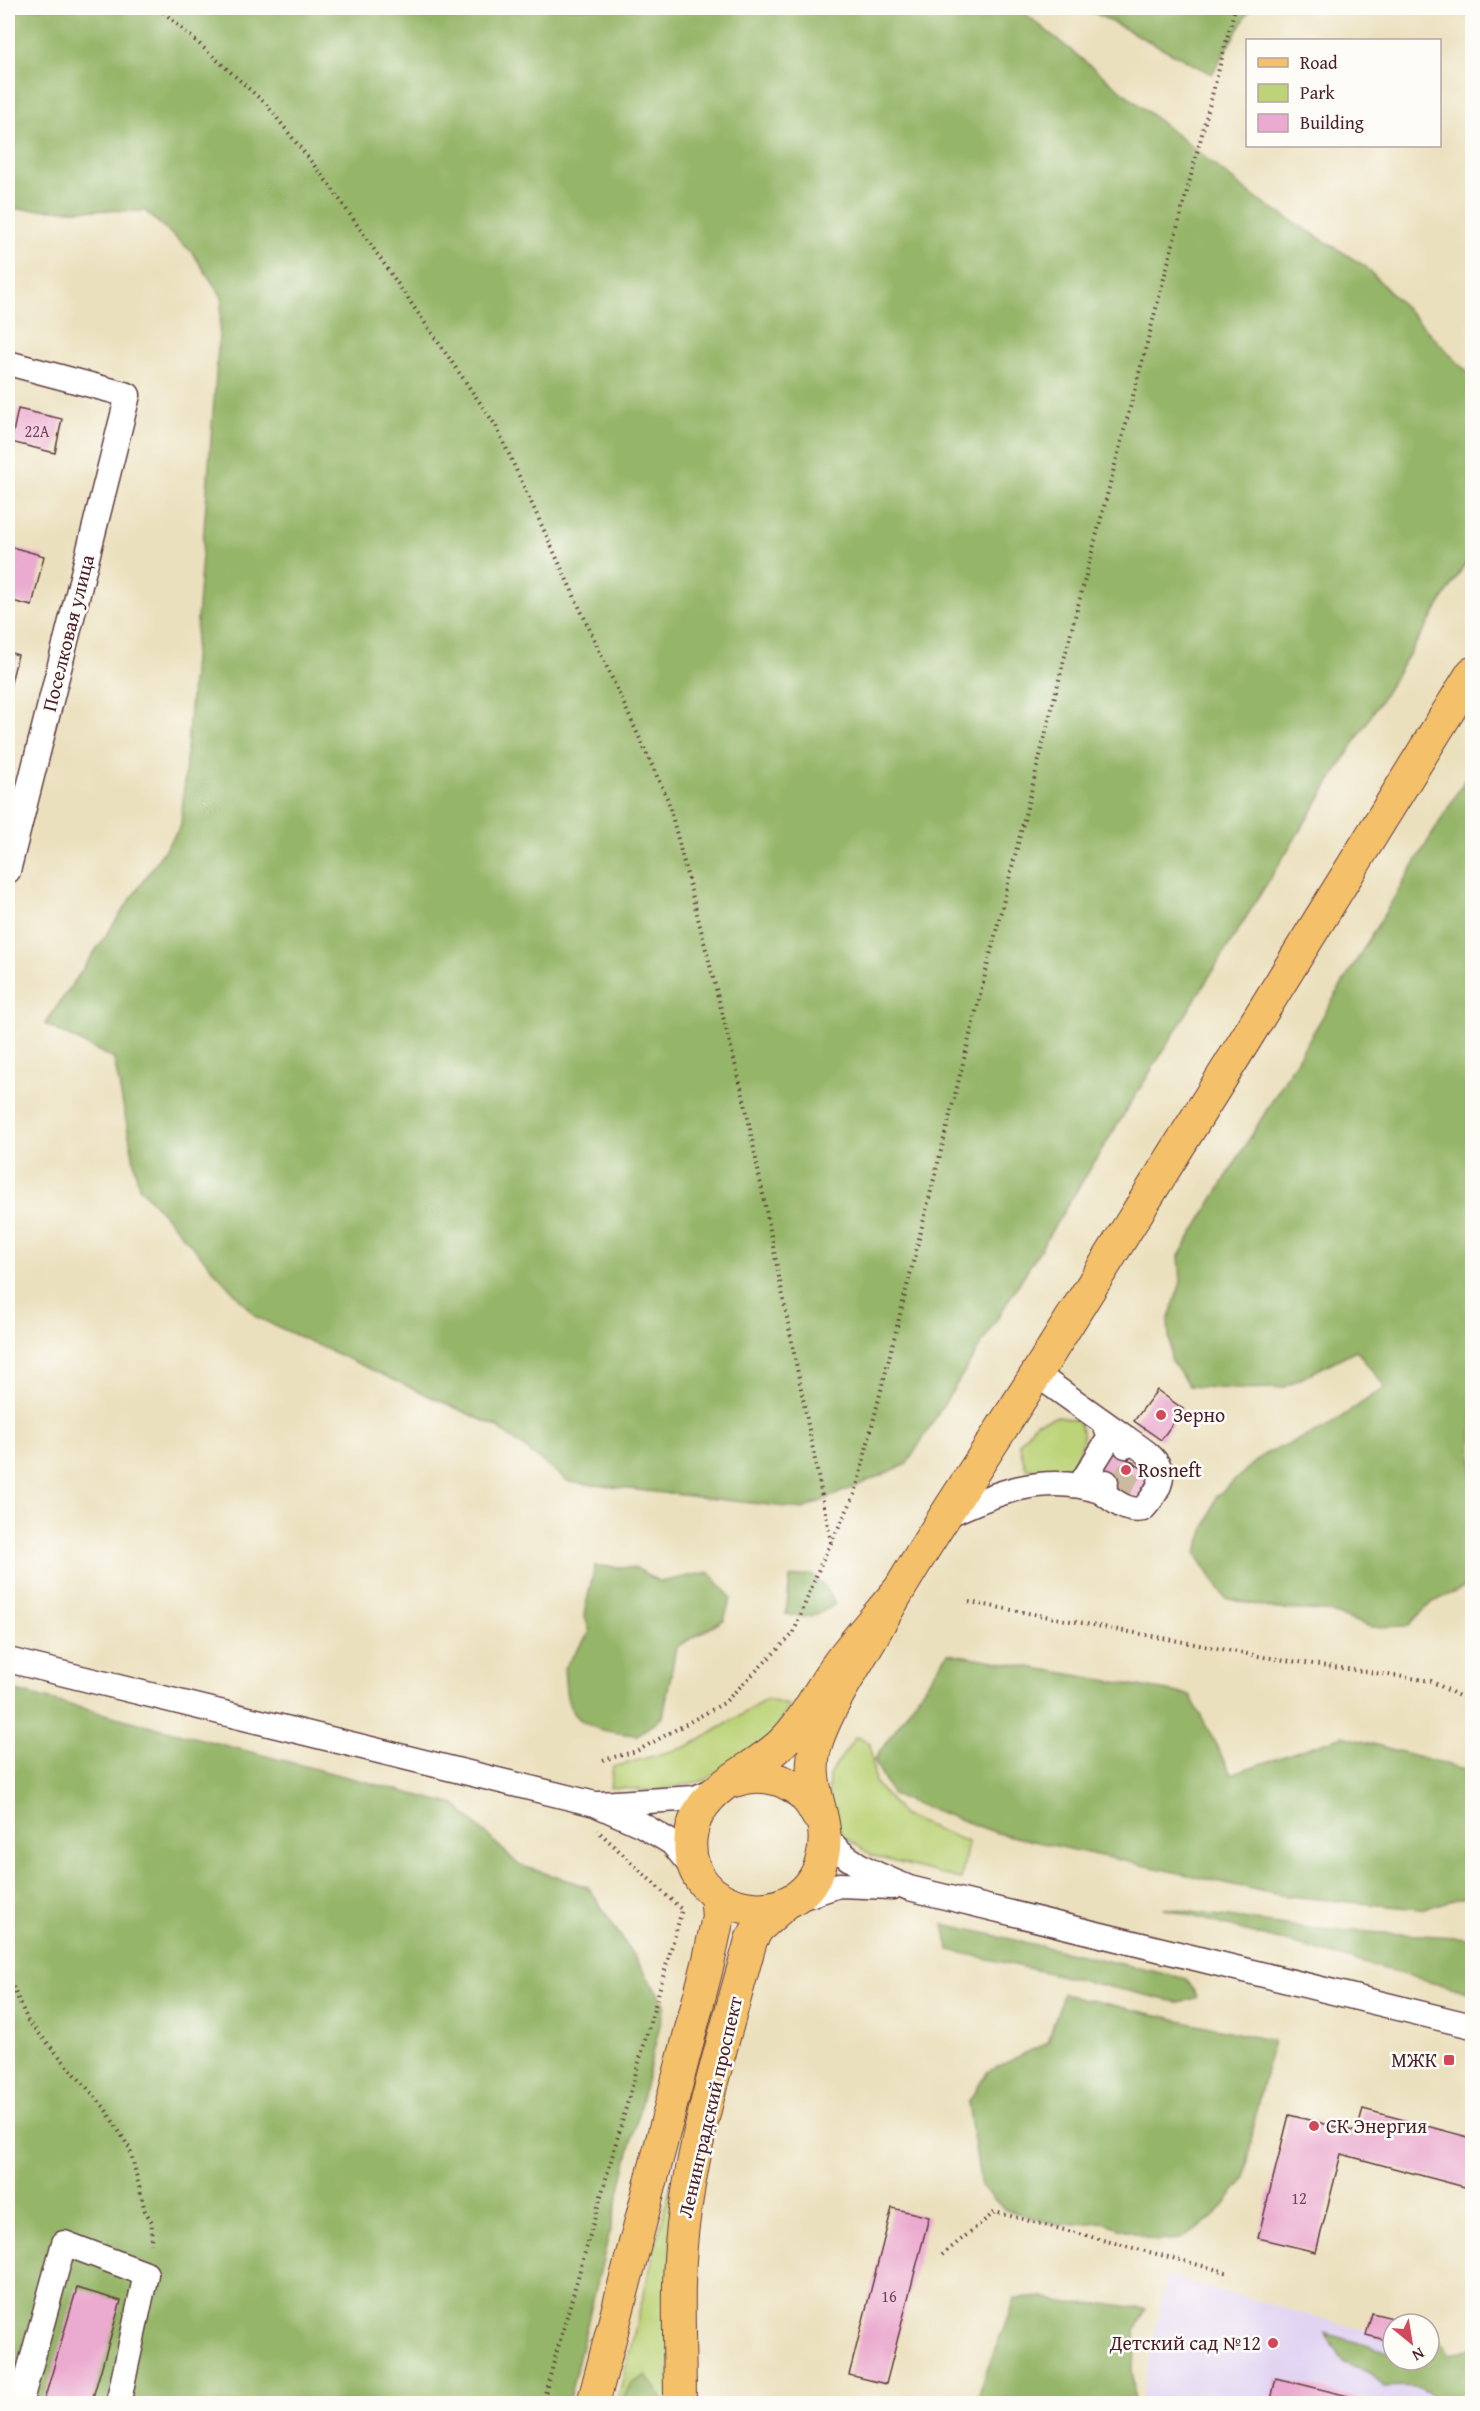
<svg xmlns="http://www.w3.org/2000/svg" width="1480" height="2411" viewBox="0 0 1480 2411" font-family="'Gentium Book Plus',serif">
<style>
.built{fill:#e1d4f3}
.green{fill:#bcd378;stroke:#837952;stroke-width:1.5}
.forest{fill:#95b568;stroke:#706a4a;stroke-width:1.5}
.building{fill:#ebaacf}
.lines{fill:none;stroke-linecap:round;stroke-linejoin:round}
.minor-tunnel{stroke:#cbb9a0;stroke-width:24;stroke-dasharray:24 12;stroke-linecap:butt}
.minor-casing{stroke:#623c41;stroke-width:27}
.major-casing{stroke:#623c41;stroke-width:34}
.path{stroke:#623c41;stroke-width:4;stroke-dasharray:1.5 4.5;stroke-linecap:butt}
.minor{stroke:#fff;stroke-width:24}
.major{stroke:#f4c16b;stroke-width:32}
.poi-dot{fill:#d1495b;stroke:#fdfcf7;stroke-width:2}
.labels{text-anchor:middle;stroke-width:5;stroke-linejoin:round;paint-order:stroke}
.number-label{font-size:16px;fill:#724254}
.street-label{font-size:20px;fill:#4a1f2b;stroke:#fdfcf7}
.poi-label{font-size:20px;fill:#4a1f2b;stroke:#fdfcf7;text-anchor:start}
</style>
<rect width="100%" height="100%" fill="#fdfcf7"/>
<filter id="ink" filterUnits="userSpaceOnUse"><feTurbulence type="fractalNoise" baseFrequency=".0167" numOctaves="2"/><feDisplacementMap in="SourceGraphic" scale="12" xChannelSelector="R" yChannelSelector="G"/><feConvolveMatrix kernelMatrix="1 2 1 2 8 2 1 2 1" color-interpolation-filters="sRGB"/></filter>
<filter id="wash" filterUnits="userSpaceOnUse"><feTurbulence type="fractalNoise" baseFrequency=".008" numOctaves="4" result="noise"/><feDisplacementMap in="SourceGraphic" scale="24" xChannelSelector="R" yChannelSelector="G"/><feGaussianBlur stdDeviation="1.35" result="paint"/><feColorMatrix in="noise" values="0 0 0 0 0 0 0 0 0 0 0 0 0 0 0 0 0 1.4 0 .05"/><feComposite in="paint" operator="in"/></filter>
<g filter="url(#wash)">
<rect width="100%" height="100%" fill="#ebe0bd"/>
<!-- built -->
<path class="built" d="M1166,2276l227,62v22h36v-12l43,12v43l-331,1z"/>
<!-- green -->
<g class="green">
<path d="M1059,1416l19,5c11,19 1,33 -10,49l-16,3 -26,-5 -7,-24 17,-22z"/>
<path d="M767,1699l23,7 -17,28 -67,46 -51,11 -45,-4 3,-20 77,-21z"/>
<path d="M856,1737l14,6 5,40 29,33 64,26 -7,37 -88,-23 -30,-20 -15,-28 1,-33z"/>
<path d="M671,2183l-1,220h-53z"/>
</g>
<!-- forest -->
<g class="forest">
<path d="M8,8h1010l240,192 107,66 107,111v176l-565,911 -104,45 -234,-27 -72,-55 -241,-110 -117,-130 -25,-128 -69,-35 136,-198 41,-529 -30,-45 -47,-41 -137,-2z"/>
<path d="M1085,8h166l-39,66z"/>
<path d="M1472,768v816l-41,19 -23,23 -37,1 -45,-16 -51,-2 -50,-11 -29,-44 20,-57 47,-42 62,-27 60,-41 -29,-37 -73,38 -50,1 -44,-3 -18,-26 -3,-39 13,-39 -2,-26z"/>
<path d="M595,1566l41,2 24,14 49,-10 22,26 -7,22 -48,27 -13,70 -26,18c-25,-2 -61,-5 -69,-34 -3,-10 -3,-23 -4,-33l26,-36 -6,-18z"/>
<path d="M811,1574l15,14 9,16c-17,12 -28,16 -49,10l4,-36z"/>
<path d="M948,1653l242,42 41,79 112,-38 129,35v124l-52,14 -141,-14 -282,-62 -105,-38 -18,-35z"/>
<path d="M8,1689l447,116 64,60 69,22 77,117 -97,399h-560z"/>
<path d="M1163,1908l152,21 157,9v55z"/>
<path d="M944,1924l243,55 10,18 -17,6 -231,-53z"/>
<path d="M1063,1994l210,47 -17,70 -11,68 -32,39 -33,21 -23,2 -54,-19 -45,3 -54,-16 -23,-23 -13,-83 19,-31 61,-30z"/>
<path d="M1045,2297l16,6 49,1 36,5 -11,21 1,24 -4,16 3,33h-158l5,-20 33,-84z"/>
<path d="M1429,2323l21,31 22,-6v55h-35c-12,-21 -33,-17 -53,-16l-15,-16 -25,-8 -19,-30 68,20v7h36z"/>
<path d="M646,2375l17,25 -1,3h-41l9,-18z"/>
</g>
<g id="blocks">
<!-- building -->
<g class="building">
<path d="M18,409l44,10 -7,34 -44,-11z"/>
<path d="M8,546l36,10 -12,50 -24,-6z"/>
<path d="M8,652l10,3 -10,39z"/>
<path d="M1157,1390l26,19 -22,31 -27,-19z"/>
<path d="M1110,1448l41,26 -15,26 -41,-27z"/>
<path d="M1363,2109l109,29v51l-131,-35 -25,98 -58,-14 31,-123 68,17z"/>
<path d="M892,2208l37,9 -43,167 -37,-9z"/>
<path d="M77,2288l44,13 -30,103h-48z"/>
<path d="M1372,2313l29,7v4h-8v18l-27,-7z"/>
<path d="M1276,2378l80,20 -2,6h-84z"/>
</g>
</g>
</g>
<g filter="url(#ink)">
<use href="#blocks" fill-opacity="0" stroke="#623c41" stroke-width="1.5"/>
<g class="lines">
<!-- minor-tunnel -->
<path class="minor-tunnel" d="M1118,1491l18,-30"/>
<defs>
<g id="minor">
<path d="M8,363l120,32 -120,476"/>
<path d="M1036,1374l83,59 7,13"/>
<path d="M1080,1485l30,-48 -6,-14"/>
<path d="M1100,1491c13,9 27,22 43,18 37,-41 11,-51 -24,-76"/>
<path d="M941,1518c51,-24 102,-46 159,-27l6,-9"/>
<path d="M8,1660l587,144 47,21 30,18 24,29"/>
<path d="M600,1804l95,-6 24,-10"/>
<path d="M824,1834c22,30 52,40 85,54l563,138"/>
<path d="M794,1900l45,-15 53,2"/>
<path d="M20,2404l44,-161 82,31 -28,130"/>
</g>
<g id="major">
<path d="M898,1591c-20,24 -42,48 -61,74 -18,25 -32,56 -55,78 -31,30 -84,44 -91,92 -11,80 110,104 131,24 12,-43 -22,-71 -4,-121 13,-35 35,-68 54,-101 51,-92 111,-178 167,-267 146,-231 289,-465 433,-697"/>
<path d="M734,1781c34,-12 68,2 83,34"/>
<path d="M593,2404l115,-440 10,-47 -2,-22"/>
<path d="M680,2404c0,-65 -5,-128 5,-193 13,-92 42,-182 66,-271l7,-12 28,-25"/>
</g>
</defs>
<!-- minor casing -->
<use href="#minor" class="minor-casing"/>
<!-- major casing -->
<use href="#major" class="major-casing"/>
<!-- path -->
<g class="path">
<path d="M159,8l107,96 65,83 165,239 172,374 77,303 86,439"/>
<path d="M969,1602l295,55 167,24 41,22"/>
<path d="M603,1760l34,-9 87,-48 69,-69 29,-73 33,-67 215,-858 165,-628"/>
<path d="M8,1976l20,45 76,86 26,42 15,62 7,11 -1,22"/>
<path d="M942,2255l53,-43 235,61"/>
<path d="M542,2404l140,-494 -85,-80"/>
</g>
<!-- minor -->
<use href="#minor" class="minor"/>
<!-- major -->
<use href="#major" class="major"/>
</g>
</g>
<!-- markers -->
<g class="poi-dot">
<circle cx="1161" cy="1415" r="6"/>
<circle cx="1126" cy="1470" r="6"/>
<rect x="1443" y="2054" width="12" height="12" rx="3"/>
<circle cx="1314" cy="2126" r="6"/>
<circle cx="1273" cy="2343" r="6"/>
</g>
<g class="labels">
<!-- number labels -->
<g class="number-label">
<text x="37" y="437">22А</text>
<text x="1299" y="2204">12</text>
<text x="889" y="2302">16</text>
</g>
<!-- street labels -->
<g class="street-label">
<text transform="translate(68 633) rotate(-76)" y="7">Поселковая улица</text>
<text transform="translate(710 2107) rotate(-77)" y="7">Ленинградский проспект</text>
</g>
<!-- poi labels -->
<g class="poi-label">
<text x="1173" y="1422">Зерно</text>
<text x="1138" y="1477">Rosneft</text>
<text x="1437" y="2067" text-anchor="end">МЖК</text>
<text x="1326" y="2133">СК Энергия</text>
<text x="1261" y="2350" text-anchor="end">Детский сад №12</text>
</g>
</g>
<!-- margin -->
<rect width="1480" height="2411" fill="none" stroke="#fdfcf7" stroke-width="30"/>
<!-- legend -->
<rect x="1246" y="39" width="195" height="108" fill="#fdfcf7" stroke="#b5a4a5" stroke-width="1.5"/>
<rect x="1258" y="58" width="30" height="9" fill="#f4c16b" stroke="#b5a4a5" stroke-width="1.5"/>
<text x="1300" y="69" font-size="18" fill="#4a1f2b">Road</text>
<rect x="1258" y="84" width="30" height="18" fill="#bcd378" stroke="#b5a4a5" stroke-width="1.5"/>
<text x="1300" y="99" font-size="18" fill="#4a1f2b">Park</text>
<rect x="1258" y="114" width="30" height="18" fill="#ebaacf" stroke="#b5a4a5" stroke-width="1.5"/>
<text x="1300" y="129" font-size="18" fill="#4a1f2b">Building</text>
<!-- north arrow -->
<g transform="translate(1411 2342) rotate(150)"><circle r="28" fill="#fdfcf7" stroke="#b5a4a5" stroke-width="1.5"/>
<path d="M0-4.5L10 22L0 15L-10 22Z" fill="#d1495b"/>
<text y="-9" font-size="16" font-weight="bold" text-anchor="middle" fill="#4a1f2b">N</text>
</g>
</svg>
